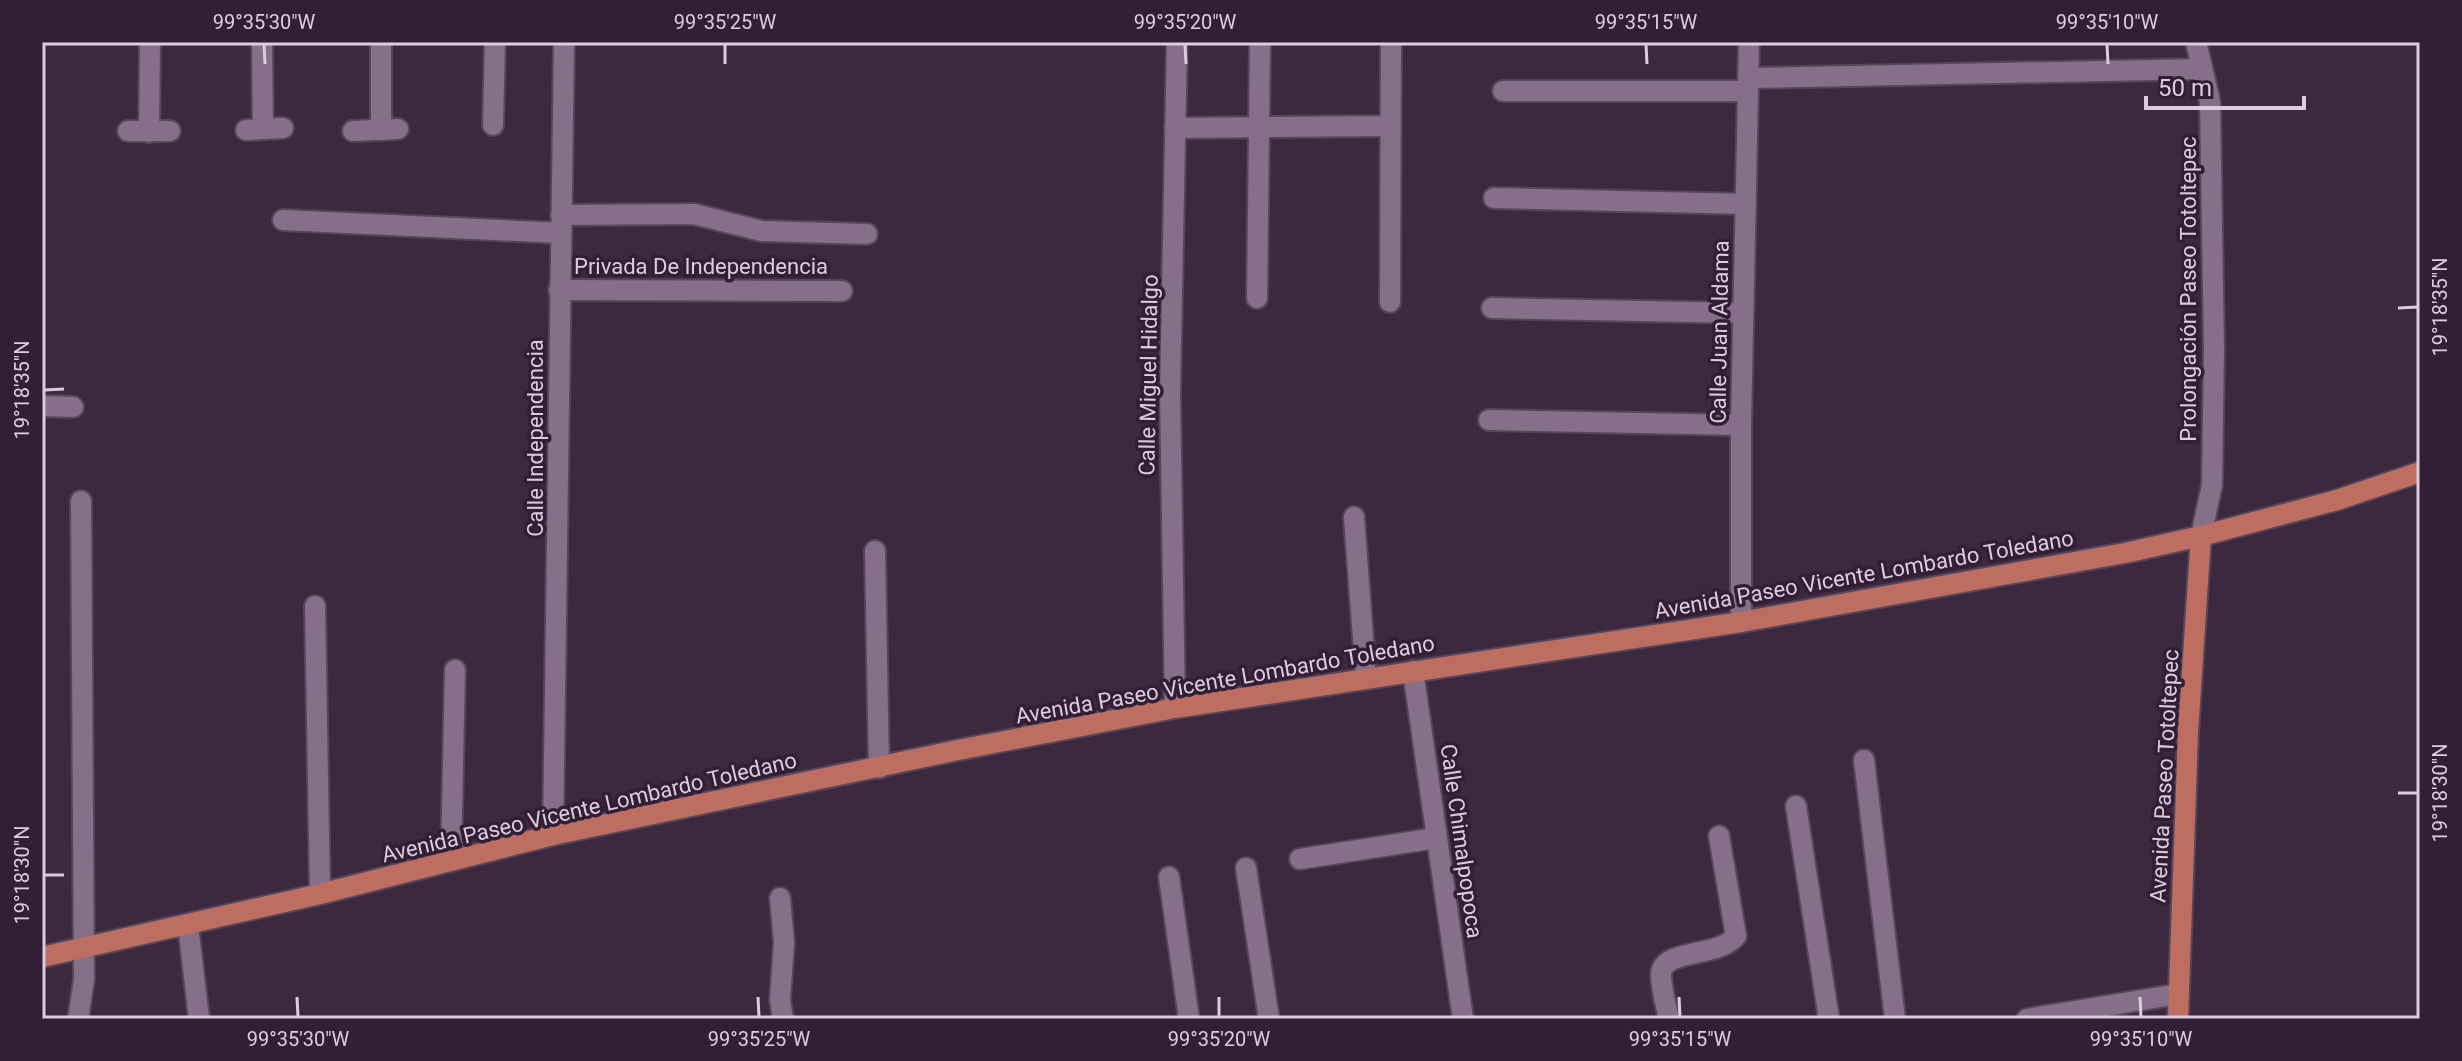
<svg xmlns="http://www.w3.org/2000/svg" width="2462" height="1061" viewBox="0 0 2462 1061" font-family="Roboto,sans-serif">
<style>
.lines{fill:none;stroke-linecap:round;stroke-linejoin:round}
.minor-casing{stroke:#564659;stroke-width:24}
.major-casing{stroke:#564659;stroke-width:24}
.minor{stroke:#856f89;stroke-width:20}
.major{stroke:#bd6e60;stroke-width:20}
.ticks{fill:none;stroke:#dacedc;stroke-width:3}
.labels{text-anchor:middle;stroke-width:7;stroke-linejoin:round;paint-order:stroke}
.street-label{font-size:22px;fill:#dacedc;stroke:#321f35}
.neatline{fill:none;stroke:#dacedc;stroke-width:3}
.ticks-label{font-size:20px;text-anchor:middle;fill:#dacedc}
</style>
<rect width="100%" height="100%" fill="#3c2940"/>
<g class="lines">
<defs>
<g id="minor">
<path d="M262,42l1,87"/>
<path d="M381,42v88"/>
<path d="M2196,42l14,60 4,248 -2,135 -11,51"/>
<path d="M1749,78l453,-9"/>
<path d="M1503,91h245"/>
<path d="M493,125l2,-83"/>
<path d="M1175,128l213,-2"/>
<path d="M246,130l37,-2"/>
<path d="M128,131h42"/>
<path d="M353,131l45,-2"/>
<path d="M149,132l1,-90"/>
<path d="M1494,198l252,6"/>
<path d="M561,215l133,-1 68,17 105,3"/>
<path d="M283,220l278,13"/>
<path d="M559,290l283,1"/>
<path d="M1257,298l3,-256"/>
<path d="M1390,302l1,-260"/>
<path d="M1492,308l251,5"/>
<path d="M42,406l31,1"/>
<path d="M1489,420l252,5"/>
<path d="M1354,517l12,161"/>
<path d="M875,551l4,217"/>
<path d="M315,606l5,288"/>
<path d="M1741,622v-197l8,-383"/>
<path d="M1413,671l50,348"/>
<path d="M1175,708l-5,-316 7,-350"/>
<path d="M1864,760l31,259"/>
<path d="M1796,806l33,213"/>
<path d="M553,835l11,-793"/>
<path d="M1300,859l136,-21"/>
<path d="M451,860l4,-190"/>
<path d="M1246,868l23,151"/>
<path d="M1169,877l20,142"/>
<path d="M780,898l4,44 -4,58 3,19"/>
<path d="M188,925l11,94"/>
<path d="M78,1019l6,-39 -3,-479"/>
<path d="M1669,1019c-3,-14 -8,-30 -8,-45 2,-26 58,-16 75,-38l-17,-100"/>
<path d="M2027,1019l151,-25"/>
</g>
<g id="major">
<path d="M42,957l278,-63 233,-59 405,-85 217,-42 566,-86 384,-69 76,-17 136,-36 83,-28"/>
<path d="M2178,1019l10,-287 13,-196"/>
</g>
</defs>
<!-- minor casing -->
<use href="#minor" class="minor-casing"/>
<!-- major casing -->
<use href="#major" class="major-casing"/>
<!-- minor -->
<use href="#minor" class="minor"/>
<!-- major -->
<use href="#major" class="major"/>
</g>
<!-- ticks -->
<path class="ticks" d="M264,44l1,20M725,44v20M1185,44l1,20M1646,44l1,20M2107,44l1,20M2398,308l20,-1M44,390l20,-1M2398,793h20M44,875h20M297,997l1,20M758,997l1,20M1219,997v20M1679,997l1,20M2140,997l1,20"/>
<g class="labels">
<!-- street labels -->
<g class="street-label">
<text x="701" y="274">Privada De Independencia</text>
<text transform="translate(2188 289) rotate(-90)" y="8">Prolongación Paseo Totoltepec</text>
<text transform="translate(1719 332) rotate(-89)" y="8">Calle Juan Aldama</text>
<text transform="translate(1148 375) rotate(-89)" y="8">Calle Miguel Hidalgo</text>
<text transform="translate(535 438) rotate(-90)" y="8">Calle Independencia</text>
<text transform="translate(1864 574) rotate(-10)" y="8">Avenida Paseo Vicente Lombardo Toledano</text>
<text transform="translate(1225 679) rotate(-10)" y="8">Avenida Paseo Vicente Lombardo Toledano</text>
<text transform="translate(2164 776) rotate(-87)" y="8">Avenida Paseo Totoltepec</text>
<text transform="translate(589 807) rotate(-13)" y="8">Avenida Paseo Vicente Lombardo Toledano</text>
<text transform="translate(1462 841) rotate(82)" y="8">Calle Chimalpopoca</text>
</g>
</g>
<!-- border -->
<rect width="2462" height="1061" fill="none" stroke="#321f35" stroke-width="88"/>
<!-- scale -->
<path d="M2146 96v12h158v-12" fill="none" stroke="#dacedc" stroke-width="4"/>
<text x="2158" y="96" font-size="24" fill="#dacedc" stroke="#321f35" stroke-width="6" paint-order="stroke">50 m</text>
<rect x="44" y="44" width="2374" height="973" class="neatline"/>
<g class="ticks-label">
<text x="264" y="29">99°35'30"W</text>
<text x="725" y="29">99°35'25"W</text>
<text x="1185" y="29">99°35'20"W</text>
<text x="1646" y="29">99°35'15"W</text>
<text x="2107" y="29">99°35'10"W</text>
<text transform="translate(2440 307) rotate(-90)" y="7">19°18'35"N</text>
<text transform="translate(22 390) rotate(-90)" y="7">19°18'35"N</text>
<text transform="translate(2440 793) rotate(-90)" y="7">19°18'30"N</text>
<text transform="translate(22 875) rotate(-90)" y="7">19°18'30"N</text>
<text x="298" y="1046">99°35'30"W</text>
<text x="759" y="1046">99°35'25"W</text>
<text x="1219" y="1046">99°35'20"W</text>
<text x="1680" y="1046">99°35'15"W</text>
<text x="2141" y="1046">99°35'10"W</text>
</g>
</svg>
